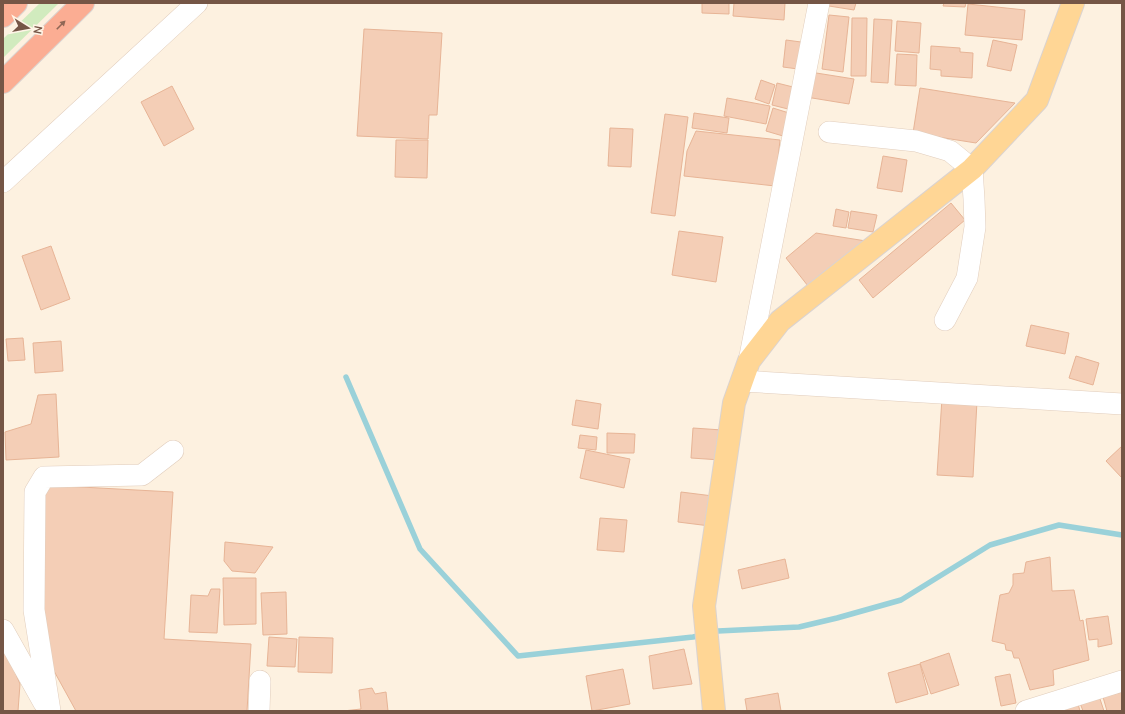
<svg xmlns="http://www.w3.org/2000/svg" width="1125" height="714" viewBox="0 0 1125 714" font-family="Manrope,sans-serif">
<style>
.green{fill:#d1ebbe}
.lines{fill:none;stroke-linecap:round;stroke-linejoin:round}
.stream{stroke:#9ad1d9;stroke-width:5.5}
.building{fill:#f4ceb6;stroke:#e7b496}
.minor-casing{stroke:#e1cdbc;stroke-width:22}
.major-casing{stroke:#dbd3cf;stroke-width:24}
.highway-casing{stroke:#dbd3cf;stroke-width:24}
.minor{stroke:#fff;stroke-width:21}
.major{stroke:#ffd695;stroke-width:22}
.highway{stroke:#fbad93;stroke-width:22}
.oneway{fill:#906755}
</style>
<rect width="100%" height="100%" fill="#fdf1e0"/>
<!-- green -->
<path class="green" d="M40,3h19l-56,55v-19z"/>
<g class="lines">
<!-- stream -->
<g class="stream">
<path d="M346,377l74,172 98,107 175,-19 10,-2"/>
<path d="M711,633l7,-2 81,-4 38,-9 64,-18 89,-55 69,-20 63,10"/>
</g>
</g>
<!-- building -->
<g class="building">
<path d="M702,3h27v11l-27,-1z"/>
<path d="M734,3h51l-1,17 -51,-4z"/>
<path d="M830,3h26l-2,7 -25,-4z"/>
<path d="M944,3h22l-1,4 -22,-1z"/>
<path d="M968,4l57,6 -3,30 -57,-5z"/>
<path d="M829,15l20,2 -6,55 -21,-3z"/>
<path d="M852,18h15l-1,58h-15z"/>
<path d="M874,19l18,1 -4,63 -17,-1z"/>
<path d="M897,21l24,2 -2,30 -24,-2z"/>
<path d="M364,29l78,4 -5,82h-8l-1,24 -71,-3z"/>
<path d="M786,40l15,2 -3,27 -15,-2z"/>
<path d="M993,40l24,5 -6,26 -24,-5z"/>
<path d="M931,46l29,2v4l13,1 -1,25 -31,-2v-6l-11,-1z"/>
<path d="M897,54l20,1 -1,31 -21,-1z"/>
<path d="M810,72l44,7 -5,25 -43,-7z"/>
<path d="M761,80l14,5 -6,19 -14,-5z"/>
<path d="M777,83l16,4 -5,22 -16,-4z"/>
<path d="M172,86l22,43 -30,17 -23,-44z"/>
<path d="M920,88l95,15 -39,40 -63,-10z"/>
<path d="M727,98l43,8 -4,18 -42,-8z"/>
<path d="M773,108l16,5 -6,23 -17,-5z"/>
<path d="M694,113l35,5 -2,15 -35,-5z"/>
<path d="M665,114l23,3 -13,99 -24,-3z"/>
<path d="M610,128l23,1 -2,38 -23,-1z"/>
<path d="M696,131l84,9 -5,46 -91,-10 3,-25z"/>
<path d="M396,140h32l-1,38 -32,-1z"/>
<path d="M883,156l24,4 -5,32 -25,-4z"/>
<path d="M951,203l14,17 -92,78 -14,-18z"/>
<path d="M836,209l13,3 -3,16 -13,-2z"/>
<path d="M851,211l26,4 -4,17 -25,-4z"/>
<path d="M679,231l44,6 -7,45 -44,-7z"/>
<path d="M816,233l50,8 -58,45 -22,-28z"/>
<path d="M51,246l19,53 -29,11 -19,-54z"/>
<path d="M1031,325l38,8 -4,21 -39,-8z"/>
<path d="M23,338l2,22 -17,1 -2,-22z"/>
<path d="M61,341l2,30 -28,2 -2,-30z"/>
<path d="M1076,356l23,7 -6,22 -24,-7z"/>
<path d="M56,394l3,63 -53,3 -1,-28 26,-8 7,-29z"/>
<path d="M942,398l35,3 -4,76 -36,-2z"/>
<path d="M576,400l25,4 -3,25 -26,-4z"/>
<path d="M693,428l29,2 -1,30 -30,-2z"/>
<path d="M607,433l28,1 -1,19h-27z"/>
<path d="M580,435l17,2 -1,13 -18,-2z"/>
<path d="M1122,446v32l-16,-17z"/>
<path d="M586,450l44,9 -6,29 -44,-10z"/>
<path d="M44,485l129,7 -9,147 87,5 -4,67h-171l-33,-60z"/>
<path d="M681,492l32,4 -3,30 -32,-4z"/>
<path d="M600,518l27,2 -3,32 -27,-2z"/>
<path d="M225,542l48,5 -18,26 -23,-2 -8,-10z"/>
<path d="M1050,557l2,34 22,-1 6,31 3,-1 6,40 -36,10 1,15 -24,5 -11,-32h-5l-2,-7 -6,-1 -1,-6 -13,-3 8,-46 9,-2 4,-8v-11l11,-1 2,-11z"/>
<path d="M785,559l4,19 -47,11 -4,-19z"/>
<path d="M223,578h33v46l-32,1z"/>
<path d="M211,589h9l-3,44 -28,-1 2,-37 17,1z"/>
<path d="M286,592l1,42 -24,1 -2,-42z"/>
<path d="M1108,616l4,28 -14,3v-8l-9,1 -3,-21z"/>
<path d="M269,637l28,2 -2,28 -28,-1z"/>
<path d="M299,637l34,1 -1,35 -34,-1z"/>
<path d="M3,643l17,41 -2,27h-15z"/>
<path d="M684,649l8,35 -39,5 -4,-33z"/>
<path d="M949,653l10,32 -28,9 -11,-31z"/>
<path d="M920,664l8,30 -32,9 -8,-30z"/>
<path d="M623,669l7,35 -38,7 -6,-35z"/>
<path d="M1010,674l6,29 -15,3 -6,-29z"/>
<path d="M372,688l3,6 11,-2 2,19h-45l18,-2 -2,-19z"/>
<path d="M1122,692v19h-15l-4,-14z"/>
<path d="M778,693l3,18h-34l-2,-12z"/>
<path d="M1099,696l5,15h-21l-3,-8z"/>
<path d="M1077,700l3,11h-17l-2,-6z"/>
</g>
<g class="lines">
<defs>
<g id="minor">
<path d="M829,132l87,9 34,10 22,18 2,30 1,28 -8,51 -22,42"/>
<path d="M3,182l194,-179"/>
<path d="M749,361l70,-358"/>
<path d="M742,381l380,23"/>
<path d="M3,630l41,73"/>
<path d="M50,711l-16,-101 1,-118 9,-15 98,-2 31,-24"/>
<path d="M259,711l1,-30"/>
<path d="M1026,711l96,-30"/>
</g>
<path id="major" d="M714,711l-10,-105 30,-203 15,-42 31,-40 192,-152 65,-69 36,-97"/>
<g id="highway">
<path d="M3,16l13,-13"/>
<path d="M3,82l80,-79"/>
</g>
</defs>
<!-- minor casing -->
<use href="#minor" class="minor-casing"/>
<!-- major casing -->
<use href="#major" class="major-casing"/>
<!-- highway casing -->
<use href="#highway" class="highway-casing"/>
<!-- minor -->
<use href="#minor" class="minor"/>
<!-- major -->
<use href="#major" class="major"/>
<!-- highway -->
<use href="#highway" class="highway"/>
</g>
<!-- one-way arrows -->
<defs><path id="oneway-solid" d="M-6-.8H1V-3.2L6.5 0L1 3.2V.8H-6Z"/></defs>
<use class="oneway" href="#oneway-solid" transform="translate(61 25) rotate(-45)"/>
<!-- border -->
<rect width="1125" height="714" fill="none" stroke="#755646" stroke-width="8"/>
<!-- north arrow -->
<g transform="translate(28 28) rotate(101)" stroke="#fff5e7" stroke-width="3" paint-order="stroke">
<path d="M0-3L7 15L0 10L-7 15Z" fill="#755646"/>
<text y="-6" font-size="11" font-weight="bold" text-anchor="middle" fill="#755646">N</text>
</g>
</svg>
